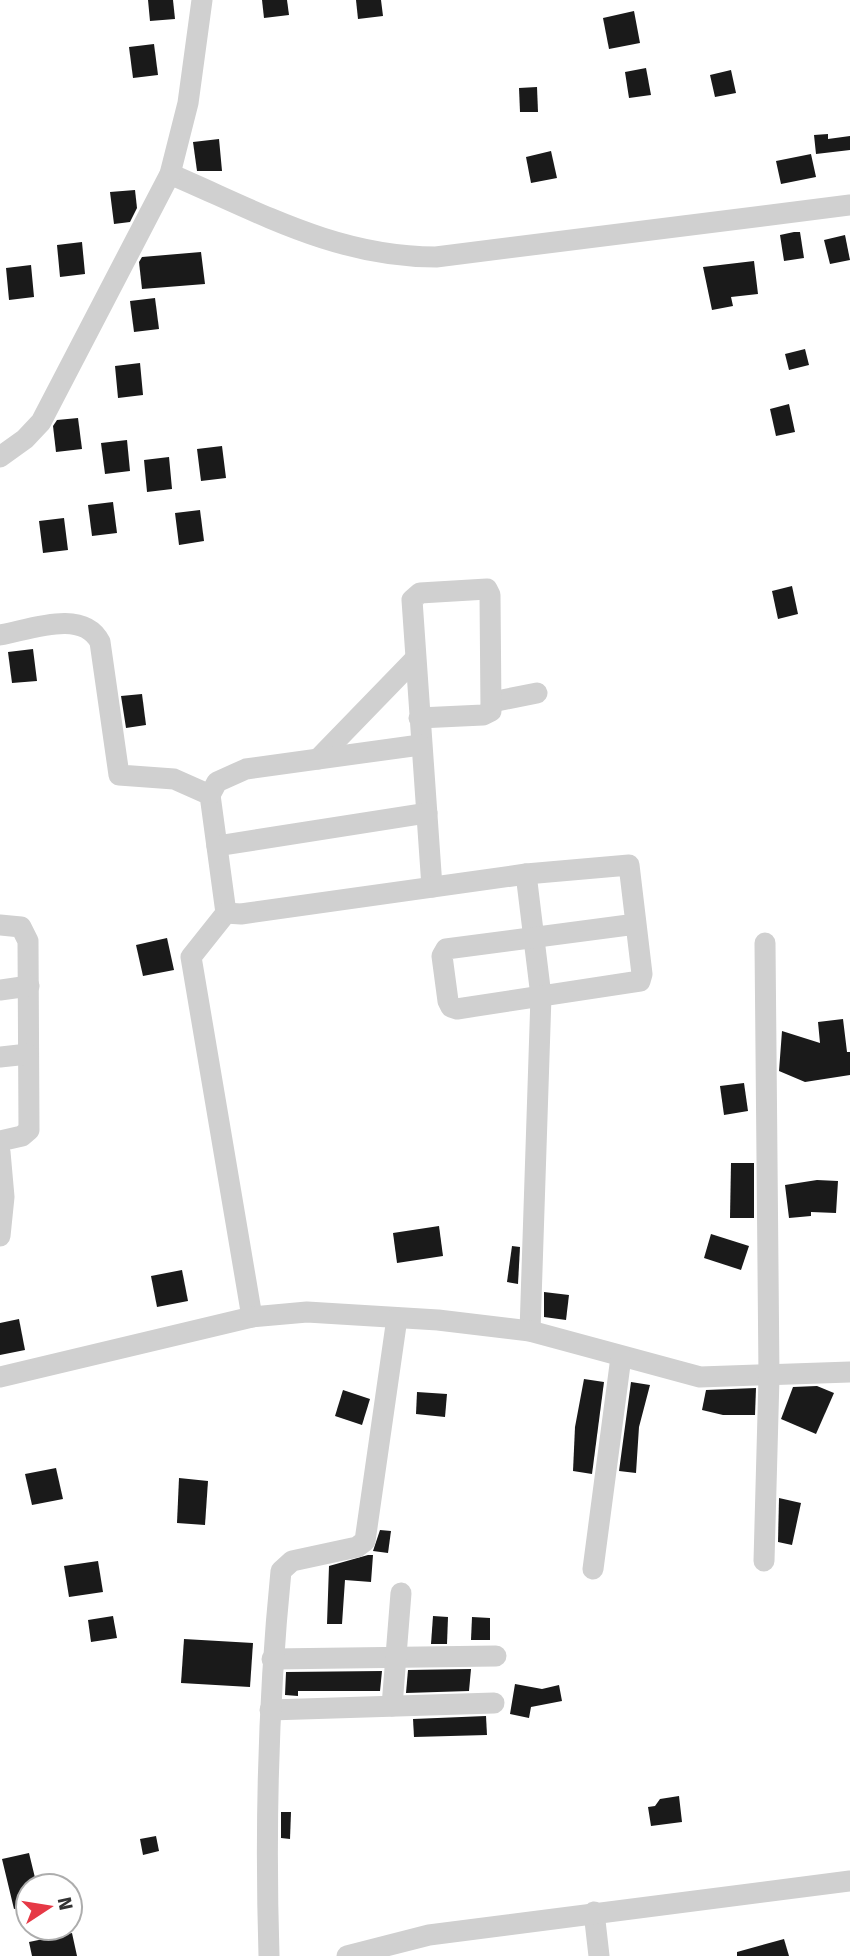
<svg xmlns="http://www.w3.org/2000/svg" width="850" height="1956" viewBox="0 0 850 1956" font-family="'Fira Sans',sans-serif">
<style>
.building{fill:#1a1a1a}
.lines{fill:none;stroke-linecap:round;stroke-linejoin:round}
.minor{stroke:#d0d0d0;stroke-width:21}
</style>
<rect width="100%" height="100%" fill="#fff"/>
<!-- building -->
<g class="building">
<path d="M148,0h25l2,19 -25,2z"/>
<path d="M262,0h25l2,15 -25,3z"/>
<path d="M356,0h25l2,16 -25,3z"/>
<path d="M634,11l6,32 -31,6 -6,-31z"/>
<path d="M154,44l4,31 -25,3 -4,-31z"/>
<path d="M646,68l5,27 -22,3 -4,-26z"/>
<path d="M731,70l5,23 -21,4 -5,-22z"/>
<path d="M537,87l1,25h-18l-1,-24z"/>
<path d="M828,134v5l22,-3v14l-34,4 -2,-19z"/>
<path d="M219,139l3,32h-25l-4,-29z"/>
<path d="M551,151l6,27 -26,5 -5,-26z"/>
<path d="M811,154l5,23 -35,7 -5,-23z"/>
<path d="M135,190l2,18 -7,14 -16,2 -4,-32z"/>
<path d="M794,232h6l4,26 -20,3 -4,-26z"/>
<path d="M845,235l5,25 -20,4 -6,-24z"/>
<path d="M82,242l3,32 -25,3 -3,-32z"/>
<path d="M201,252l4,32 -63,5 -3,-27 3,-5z"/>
<path d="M754,261l4,33 -27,3 2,9 -21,4 -9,-43z"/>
<path d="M31,265l3,32 -25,3 -3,-32z"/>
<path d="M155,298l4,31 -25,3 -4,-31z"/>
<path d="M805,349l4,16 -20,5 -4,-16z"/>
<path d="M140,363l3,32 -25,3 -3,-32z"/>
<path d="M789,404l6,28 -19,4 -6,-27z"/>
<path d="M78,418l4,31 -26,3 -3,-26 4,-6z"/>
<path d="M127,440l3,31 -25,3 -4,-31z"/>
<path d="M222,446l4,32 -25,3 -4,-32z"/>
<path d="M169,457l3,32 -25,3 -3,-32z"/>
<path d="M113,502l4,31 -25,3 -4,-31z"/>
<path d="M200,510l4,31 -25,4 -4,-32z"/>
<path d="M64,518l4,32 -25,3 -4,-32z"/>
<path d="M792,586l6,28 -20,5 -6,-28z"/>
<path d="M33,649l4,32 -25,2 -4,-31z"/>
<path d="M142,694l4,31 -20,3 -5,-32z"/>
<path d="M167,938l7,32 -31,6 -7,-31z"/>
<path d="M843,1019l4,33h3v23l-45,7 -26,-11 3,-40 38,12 -2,-21z"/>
<path d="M744,1083l4,28 -24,4 -4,-29z"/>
<path d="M731,1163h23v55h-24z"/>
<path d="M817,1180l21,1 -2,32 -25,-1v4l-22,2 -4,-33z"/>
<path d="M439,1226l4,30 -46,7 -4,-30z"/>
<path d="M711,1234l38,12 -8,24 -37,-12z"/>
<path d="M512,1246l8,1 -2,37 -11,-2z"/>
<path d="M182,1270l6,31 -31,6 -6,-31z"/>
<path d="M544,1292l25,3 -3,25 -22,-3z"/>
<path d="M19,1319l6,31 -25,5v-32z"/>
<path d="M584,1379l20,3 -12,92 -19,-3 2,-44z"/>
<path d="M631,1382l19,3 -11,42 -3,46 -17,-2z"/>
<path d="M817,1386l17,7 -18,41 -35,-15 12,-32z"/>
<path d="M756,1388l-1,27h-32l-21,-5 4,-20z"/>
<path d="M343,1390l27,9 -8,26 -27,-9z"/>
<path d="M417,1392l30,2 -2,23 -29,-3z"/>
<path d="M56,1468l7,31 -31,6 -7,-31z"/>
<path d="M179,1478l29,3 -3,44 -28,-2z"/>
<path d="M779,1498l22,5 -9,42 -14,-3z"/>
<path d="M380,1530l11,1 -3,22 -15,-2z"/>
<path d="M368,1555h5l-2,27 -26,-2 -3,44h-15l2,-58z"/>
<path d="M98,1561l5,31 -34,5 -5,-31z"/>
<path d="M113,1616l4,22 -26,4 -3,-22z"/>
<path d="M433,1616l15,1 -1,27h-16z"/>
<path d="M472,1617l18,1v22h-19z"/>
<path d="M184,1639l69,4 -3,44 -69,-4z"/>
<path d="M471,1669l-2,22 -63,2 2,-23z"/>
<path d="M382,1671l-2,20h-82v5l-13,-1 1,-23z"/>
<path d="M515,1684l27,5 17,-4 3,16 -31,6 -2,11 -19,-4z"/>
<path d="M486,1716l1,19 -73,2 -1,-18z"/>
<path d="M679,1796l3,26 -31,4 -3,-19 7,-1 5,-7z"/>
<path d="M281,1812h10l-1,27 -9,-1z"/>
<path d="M156,1836l3,15 -16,4 -3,-16z"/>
<path d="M29,1853l8,33h-9v20l-14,3 -12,-50z"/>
<path d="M72,1933l5,23h-45l-3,-14z"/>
<path d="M784,1939l5,17h-52v-4z"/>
</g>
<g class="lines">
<!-- minor -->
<g class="minor">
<path d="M170,174c89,38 166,83 266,83l414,-52"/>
<path d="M0,457l25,-18 16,-17 129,-248 18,-71 14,-103"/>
<path d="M0,635c29,-5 83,-27 100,7l19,133 55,4 36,16 16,118 -35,44 61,360"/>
<path d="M492,702l45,-9"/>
<path d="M419,718l64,-3 8,-4 -1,-116 -3,-6 -67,4 -8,7 20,287"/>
<path d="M318,759l97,-100"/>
<path d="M210,795l7,-13 29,-13 174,-24"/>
<path d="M217,846l210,-33"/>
<path d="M526,874l15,122 -11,335"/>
<path d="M226,913l15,1 285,-40 103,-9 13,109 -2,7 -183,28 -6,-2 -3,-6 -6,-45 4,-7 190,-25"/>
<path d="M0,925l21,2 7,14 1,189 -7,6 -22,5"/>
<path d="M0,990l29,-4"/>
<path d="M0,1057l28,-3"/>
<path d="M0,1152l4,45 -4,39"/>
<path d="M0,1377l252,-60 55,-5 131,8 92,11 170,46 150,-5"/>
<path d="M764,1561l5,-184 -4,-434"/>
<path d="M593,1569l28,-212"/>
<path d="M272,1659l224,-3"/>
<path d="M392,1706l9,-113"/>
<path d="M270,1710l224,-7"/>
<path d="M594,1912l5,44"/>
<path d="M269,1956c-4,-129 -1,-256 12,-385l11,-10 65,-14 8,-6 32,-223"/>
<path d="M347,1956l82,-21 421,-54"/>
</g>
</g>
<!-- north arrow -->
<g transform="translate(49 1907) rotate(78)"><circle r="33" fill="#ffffff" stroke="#adadad" stroke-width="2"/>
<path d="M0-5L12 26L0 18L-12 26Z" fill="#e63946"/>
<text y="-10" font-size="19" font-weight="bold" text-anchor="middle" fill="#333333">N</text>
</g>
</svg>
